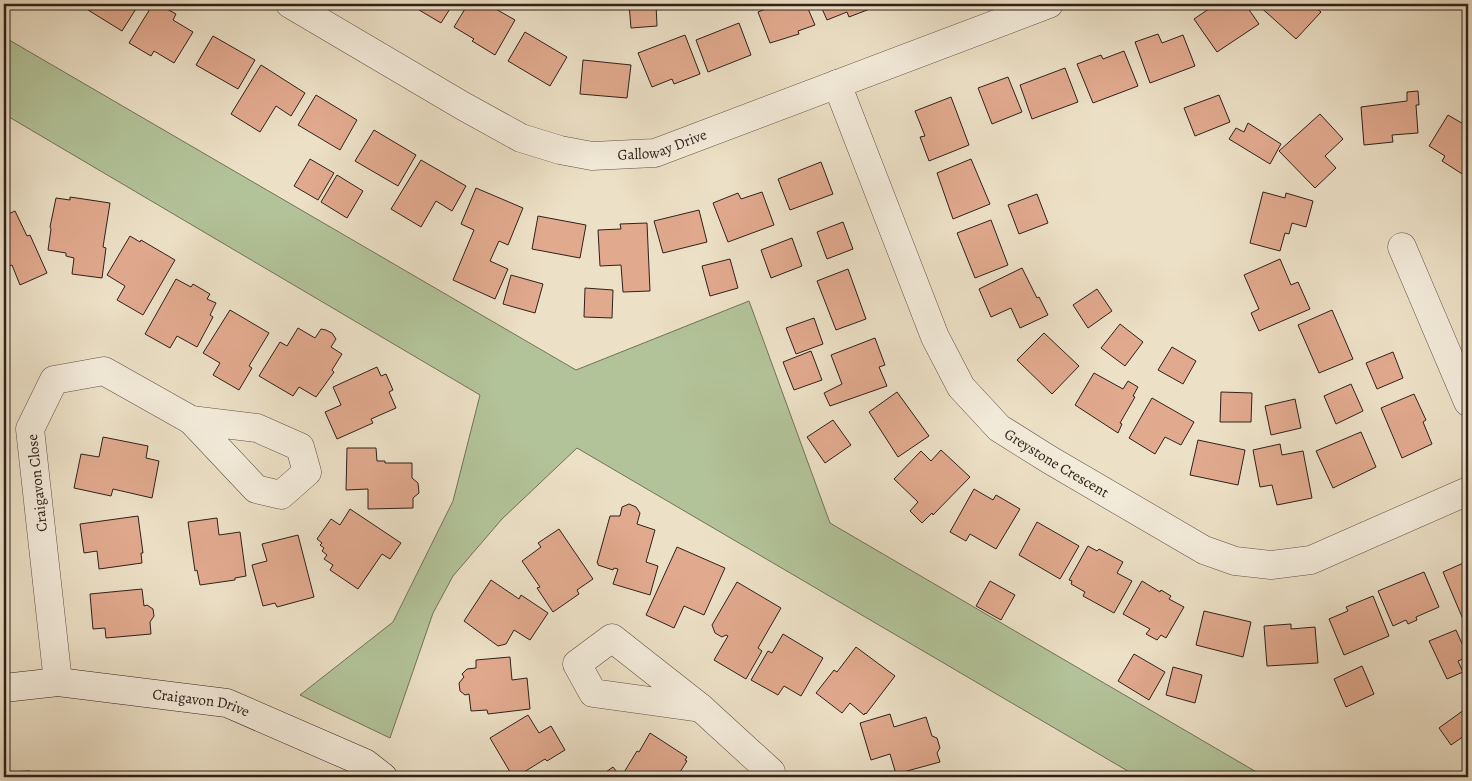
<svg xmlns="http://www.w3.org/2000/svg" width="1472" height="781" viewBox="0 0 1472 781" font-family="Alegreya,serif">
<style>
.green{fill:#b3c399;stroke:#72725a}
.building{fill:#e1a98e;stroke:#30211b}
.lines{fill:none;stroke-linecap:round;stroke-linejoin:round}
.street-casing{stroke:#5f5146;stroke-width:29}
.secondary-casing{stroke:#30211b;stroke-width:29}
.street{stroke:#f3ebda;stroke-width:28}
.secondary{stroke:#f3ebda;stroke-width:28}
.labels{text-anchor:middle;stroke-width:4;stroke-linejoin:round;paint-order:stroke}
.street-label{font-size:15px;fill:#30211b;stroke:#f3ebda}
</style>
<rect width="100%" height="100%" fill="#ece0c6"/>
<filter id="stains"><feTurbulence type="fractalNoise" baseFrequency=".004" numOctaves="4"/><feColorMatrix values="0 0 0 0 .2 0 0 0 0 .09 0 0 0 0 .02 0 0 0 .5 -.17"/></filter>
<radialGradient id="worn" r=".72"><stop offset=".6" stop-color="#630" stop-opacity="0"/><stop offset="1" stop-color="#630" stop-opacity=".3"/></radialGradient>
<!-- green -->
<path class="green" d="M4,37l572,333 173,-69 81,222 435,254h-127l-561,-329 -75,71 -49,57 -20,37 -43,125 -90,-43 93,-73 60,-121 27,-106 -476,-281z"/>
<!-- building -->
<g class="building">
<path d="M80,4h59l-17,27 -42,-26z"/>
<path d="M153,4h5l18,10 -3,6 20,12 -19,31 -20,-12 -3,5 -22,-13z"/>
<path d="M409,4h44l-12,19z"/>
<path d="M468,4h19l28,16 -20,35 -23,-14 2,-2 -20,-12z"/>
<path d="M629,4h27l1,22 -26,2z"/>
<path d="M778,4h28l9,21 -17,6 1,3 -29,9 -12,-31z"/>
<path d="M820,4h54l1,3 -26,10 -2,-5 -20,8z"/>
<path d="M1216,4l4,4 6,-4h19l14,20 -42,28 -23,-33z"/>
<path d="M1257,4h54l10,8 -25,27z"/>
<path d="M739,23l12,32 -43,17 -12,-32z"/>
<path d="M525,32l42,25 -17,29 -42,-25z"/>
<path d="M1158,34l4,9 21,-8 12,31 -45,17 -15,-41z"/>
<path d="M685,35l15,39 -26,10 -2,-5 -20,8 -14,-34z"/>
<path d="M213,36l42,24 -17,29 -42,-24z"/>
<path d="M1124,51l14,35 -45,17 -16,-39 24,-9 2,4z"/>
<path d="M583,60l48,5 -4,33 -47,-4z"/>
<path d="M261,65l44,28 -14,23 -15,-10 -16,26 -29,-18z"/>
<path d="M1065,68l13,34 -46,17 -12,-34z"/>
<path d="M1008,77l14,35 -30,12 -14,-36z"/>
<path d="M1418,91l1,14h-3l2,28 -26,2 1,7 -29,3 -3,-38 46,-6v-9z"/>
<path d="M316,95l41,25 -17,30 -42,-25z"/>
<path d="M1219,95l11,27 -35,14 -11,-28z"/>
<path d="M951,97l18,48 -40,16 -9,-24 5,-1 -10,-25z"/>
<path d="M1320,114l23,25 -18,17 11,12 -21,20 -36,-37z"/>
<path d="M1448,115l17,10 3,-5 -1,57 -25,-16 3,-5 -16,-10z"/>
<path d="M1248,123l33,21 -11,20 -41,-25 7,-11 8,4z"/>
<path d="M374,130l42,25 -18,31 -43,-25z"/>
<path d="M310,159l24,14 -16,27 -24,-14z"/>
<path d="M971,159l19,45 -37,15 -16,-46z"/>
<path d="M421,160l45,26 -14,25 -16,-10 -15,26 -30,-18z"/>
<path d="M821,162l12,32 -43,16 -12,-31z"/>
<path d="M337,175l26,16 -16,27 -26,-16z"/>
<path d="M476,188l47,20 -15,37 -9,-4 -9,20 18,8 -13,30 -42,-19 21,-50 -13,-6z"/>
<path d="M762,192l12,33 -46,17 -15,-39 25,-10 3,6z"/>
<path d="M1263,192l22,6 1,-5 27,8 -7,26 -14,-4 -3,11 -4,-1 -5,18 -30,-8z"/>
<path d="M1037,194l11,29 -29,11 -11,-29z"/>
<path d="M70,197l40,6 -7,44 3,1 -4,30 -30,-4 2,-16 -8,-2v-3l-18,-3 3,-21 -1,-2 6,-29 14,2z"/>
<path d="M699,210l8,32 -44,11 -9,-32z"/>
<path d="M15,211l12,25 3,-1 17,38 -27,12 -8,-20 -8,3v-52z"/>
<path d="M538,216l48,9 -6,33 -48,-9z"/>
<path d="M991,220l17,45 -33,13 -18,-45z"/>
<path d="M843,222l10,27 -26,10 -10,-27z"/>
<path d="M647,223l3,68 -27,1 -2,-27 -21,1 -2,-36 23,-1 -1,-5z"/>
<path d="M130,236l10,6 1,-2 34,20 -32,55 -26,-15 8,-14 -18,-11z"/>
<path d="M792,238l10,28 -31,12 -10,-28z"/>
<path d="M730,259l8,29 -28,8 -8,-30z"/>
<path d="M1280,259l11,26 7,-3 12,27 -51,22 -8,-18 8,-4 -15,-34z"/>
<path d="M1022,268l15,30 2,-1 9,18 -28,13 -9,-20 -20,9 -12,-28z"/>
<path d="M848,269l18,50 -30,11 -19,-49z"/>
<path d="M511,275l32,9 -8,29 -32,-9z"/>
<path d="M176,279l15,8 2,-3 17,10 -3,5 9,4 -6,12 3,2 -16,30 -20,-11 -7,12 -25,-14z"/>
<path d="M585,288l28,2 -1,28 -28,-1z"/>
<path d="M1097,289l15,22 -24,17 -15,-23z"/>
<path d="M230,310l39,23 -20,33 3,2 -13,22 -26,-15 7,-12 -17,-10z"/>
<path d="M1332,310l21,49 -34,14 -21,-48z"/>
<path d="M814,318l9,26 -27,10 -10,-26z"/>
<path d="M1120,324l23,18 -18,24 -24,-18z"/>
<path d="M298,328l17,10 6,-9 5,1 6,3 4,6 -5,8 11,7 -10,16 2,2 -18,25 -17,-10 -6,9 -34,-20 21,-34 7,4z"/>
<path d="M1044,333l35,33 -27,28 -35,-34z"/>
<path d="M875,338l10,27 -6,2 8,19 -57,20 -6,-13 18,-9 -11,-29z"/>
<path d="M1172,347l24,14 -13,23 -25,-14z"/>
<path d="M811,351l11,29 -28,10 -11,-28z"/>
<path d="M1393,352l10,26 -26,11 -11,-26z"/>
<path d="M377,367l4,9 5,-2 7,16 -4,2 7,16 -25,11 2,4 -36,16 -12,-27 16,-7 -8,-18z"/>
<path d="M1094,373l29,16 5,-8 10,6 -5,9 2,1 -15,26 2,1 -4,9 -43,-28z"/>
<path d="M1351,384l12,27 -27,13 -12,-28z"/>
<path d="M897,392l32,44 -31,21 -29,-45z"/>
<path d="M1221,392l31,1 -1,29h-31z"/>
<path d="M1414,394l12,26 -3,2 9,22 -30,14 -21,-50z"/>
<path d="M1152,398l42,24 -13,23 -16,-8 -10,17 -26,-16z"/>
<path d="M1295,399l6,29 -30,7 -6,-29z"/>
<path d="M833,420l18,25 -26,18 -18,-26z"/>
<path d="M1361,432l15,35 -43,21 -17,-37z"/>
<path d="M103,437l45,9 -2,12 13,3 -7,37 -39,-9 -2,7 -37,-8 7,-34 18,3z"/>
<path d="M1198,440l47,10 -7,35 -48,-10z"/>
<path d="M1280,444l2,11 21,-4 9,47 -35,7 -5,-20 -12,2 -7,-37z"/>
<path d="M347,448h29l1,13h8v2h27v15l6,5 1,10 -6,5v10l-45,1v-20l-22,1z"/>
<path d="M941,450l29,27 -37,38 -1,-2 -10,10 -12,-12 8,-9 -24,-23 27,-28 10,10z"/>
<path d="M974,489l19,11 3,-5 24,14 -24,40 -26,-15 -4,7 -16,-9z"/>
<path d="M629,504l7,3 4,6 -3,11 18,6 -9,32 12,4 -8,29 -37,-11 5,-15 -4,-1 -1,2 -15,-5v-2h-1l13,-47h10l2,-9z"/>
<path d="M350,509l51,34 -11,16 -8,-5 -24,35 -28,-19 3,-5 -9,-6 3,-4 -5,-4 2,-3 -4,-3 2,-2 -5,-4 14,-20 9,6z"/>
<path d="M138,516l5,37h-2l1,10 -43,6 -2,-18 -13,2 -4,-29z"/>
<path d="M217,518l2,17 21,-3 6,44 -11,2v2l-35,5 -3,-15 -2,1 -7,-49z"/>
<path d="M1037,522l42,24 -19,33 -41,-24z"/>
<path d="M559,529l34,50 -16,11 2,4 -26,18 -16,-24 3,-1 -18,-26 19,-14 -3,-4z"/>
<path d="M298,535l16,62 -37,10 -2,-4 -12,3 -11,-41 15,-4 -5,-17z"/>
<path d="M1088,546l9,5 2,-2 24,13 -6,11 15,8 -18,32 -31,-17 2,-4 -14,-8 1,-3 -3,-1z"/>
<path d="M677,547l48,21 -21,47 -20,-9 -10,22 -28,-13z"/>
<path d="M1468,561v61l-3,2 -22,-52z"/>
<path d="M1424,572l15,35 -23,10 1,3 -9,4 -2,-4 -13,6 -15,-35z"/>
<path d="M491,580l28,19 2,-4 27,18 -18,27 -16,-10 -8,14 -8,2 -34,-25z"/>
<path d="M990,581l25,14 -14,25 -25,-14z"/>
<path d="M1142,581l18,11 1,-2 10,6 -2,3 15,8 -18,31 -5,-3 -4,5 -11,-6 4,-5 -27,-15z"/>
<path d="M737,582l44,26 -23,40 4,3 -16,28 -32,-19 14,-24 -2,-1 -4,2 -7,-4 -3,-8z"/>
<path d="M142,589l2,17 3,-1 6,4 1,7 -4,6 1,12 -45,4 -1,-10 -12,1 -3,-35z"/>
<path d="M1373,596l16,40 -45,19 -15,-36 19,-8 -2,-4z"/>
<path d="M1204,611l47,11 -8,35 -47,-12z"/>
<path d="M1291,624v5l24,-2 3,36 -51,3 -3,-40z"/>
<path d="M1456,630l12,27 -10,4 5,11 -16,7 -18,-38z"/>
<path d="M783,634l40,24 -22,38 -17,-10 -6,9 -27,-15 17,-29 4,2z"/>
<path d="M856,647l39,29 -29,38 -1,-1 -1,2 -14,-12 -8,10 -26,-20 18,-23 3,2z"/>
<path d="M1134,654l31,18 -16,28 -31,-19z"/>
<path d="M510,657l2,23 15,-2 3,31 -42,5 -1,-4 -16,1 -2,-17 -4,1 -5,-4 -1,-8 5,-6 -2,-3 5,-5 9,-1v-8z"/>
<path d="M1362,666l12,28 -28,13 -12,-28z"/>
<path d="M1173,667l29,8 -7,28 -29,-8z"/>
<path d="M1468,707v35l-4,-6 -13,9 -12,-17z"/>
<path d="M890,714l4,13 32,-10 6,19 5,2 3,10 -3,5 3,9 -44,12 -6,-20 -19,6 -11,-37z"/>
<path d="M528,715l11,18 12,-7 14,24 -18,11 -2,-2 -29,18h-3l-23,-39z"/>
<path d="M650,733l37,24 -2,3 2,1 -7,11 -2,-1 -2,4 4,2h-51l-6,-3 14,-23 2,1z"/>
<path d="M613,767l8,10h-22z"/>
<path d="M30,771v6h-21v-5z"/>
</g>
<g class="lines">
<defs>
<g id="street">
<path id="s1" d="M290,4l173,102 58,32 39,12 32,6 63,-3 394,-149"/>
<path id="s2" d="M837,84l98,253 26,50 38,41 51,32 154,90 31,11 36,4 40,-5 157,-69"/>
<path d="M1402,247l66,155"/>
<path d="M191,420l66,8 43,19 7,25 -26,23 -25,-6z"/>
<path d="M612,638l89,70 -108,-15 -16,-29z"/>
<path d="M58,682l-28,-253 24,-49 50,-9 87,49"/>
<path d="M701,708l70,64v5"/>
</g>
<g id="secondary">
<path id="s3" d="M4,688l54,-6 169,21 138,60 18,14"/>
</g>
</defs>
<!-- street casing -->
<use href="#street" class="street-casing"/>
<!-- secondary casing -->
<use href="#secondary" class="secondary-casing"/>
<!-- street -->
<use href="#street" class="street"/>
<!-- secondary -->
<use href="#secondary" class="secondary"/>
</g>
<g class="labels">
<!-- street labels -->
<g class="street-label">
<text dy="5" stroke="none"><textPath href="#s1" startOffset="412">Galloway Drive</textPath></text>
<text dy="5" stroke="none"><textPath href="#s2" startOffset="451">Greystone Crescent</textPath></text>
<text transform="translate(37 483) rotate(-96)" y="5">Craigavon Close</text>
<text dy="5" stroke="none"><textPath href="#s3" startOffset="199">Craigavon Drive</textPath></text>
</g>
</g>
<!-- margin -->
<rect width="1472" height="781" fill="none" stroke="#ece0c6" stroke-width="20"/>
<rect x="5" y="5" width="1462" height="771" fill="none" stroke="#30211b" stroke-width="2.5"/>
<rect x="10" y="10" width="1452" height="761" fill="none" stroke="#30211b"/>
<rect width="100%" height="100%" filter="url(#stains)"/>
<rect width="100%" height="100%" fill="url(#worn)"/>
</svg>
